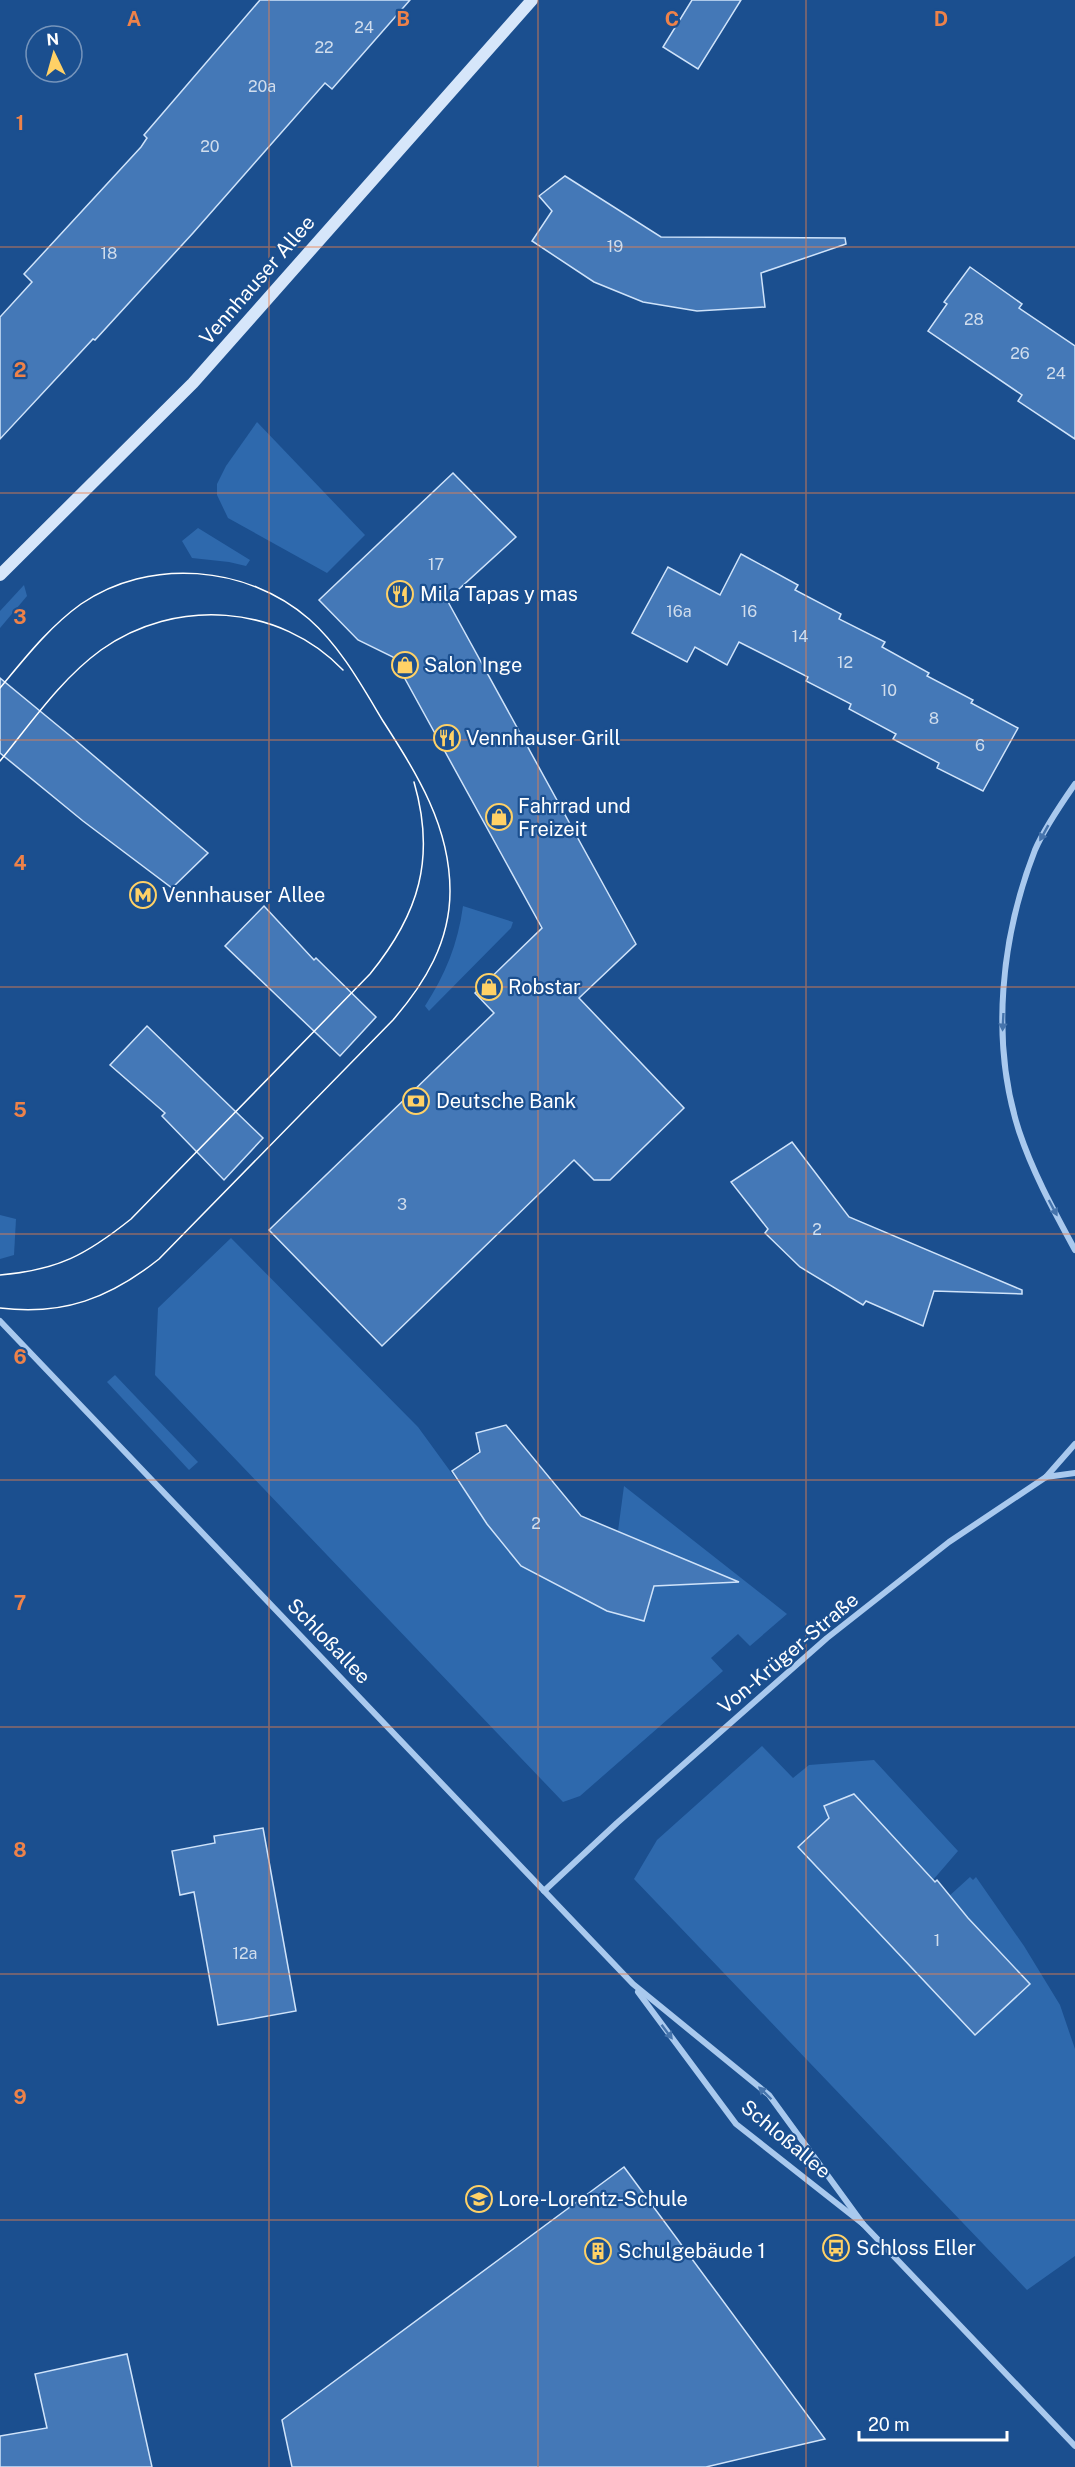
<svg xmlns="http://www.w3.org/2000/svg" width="1075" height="2467" viewBox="0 0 1075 2467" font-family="'Public Sans',sans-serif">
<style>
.green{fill:#2e69ad}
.building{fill:#4478b7;stroke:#cfe3fa;stroke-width:1.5}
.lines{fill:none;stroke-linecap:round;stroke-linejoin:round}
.minor{stroke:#a9c9ee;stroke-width:6}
.secondary{stroke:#d6e6fa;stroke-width:12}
.tram{stroke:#fff;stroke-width:1.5}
.oneway{fill:#4674ac}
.grid{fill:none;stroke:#ee8249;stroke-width:1.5;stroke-opacity:0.55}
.labels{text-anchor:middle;stroke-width:4.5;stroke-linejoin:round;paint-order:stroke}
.number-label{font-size:16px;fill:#d0dded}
.street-label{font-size:20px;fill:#fff;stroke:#1b4f8f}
.poi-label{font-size:20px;fill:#fff;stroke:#1b4f8f;text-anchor:start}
.grid-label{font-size:20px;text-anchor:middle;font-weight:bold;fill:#ee8249;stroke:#1b4f8f;stroke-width:4.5;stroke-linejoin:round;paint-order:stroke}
</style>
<rect width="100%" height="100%" fill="#1b4f8f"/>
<!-- green -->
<g class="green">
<path d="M257,422l108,113 -38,38 -99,-55 -11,-23v-11l9,-18z"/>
<path d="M198,528l52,32 -4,6 -17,-4 -37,-4 -10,-17z"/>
<path d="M24,585l3,11 -27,32v-17z"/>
<path d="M463,906l50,16 -2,6 -82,83 -4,-5c20,-31 33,-62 38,-100z"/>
<path d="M0,1215l16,4 -2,36 -14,4z"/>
<path d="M231,1238l187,189 51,70 22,20 -5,5 21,26 137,72 10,-34 20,-1 1,-30 -57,-24 6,-45 163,128 -37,32 -12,-12 -27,24 12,13 -143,125 -17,6 -408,-427 3,-67z"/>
<path d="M115,1375l83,87 -9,8 -82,-88z"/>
<path d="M762,1746l31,32 16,-13 65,-5 84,91 -25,29 -108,-74 4,12 -31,29 177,188 55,-51 -82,-87 22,-20 3,3 3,-3 48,69 36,59 15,44v207l-48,34 -393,-411 23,-39z"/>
</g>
<!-- building -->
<g class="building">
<path d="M260,0h150l-78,89 -7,-6 -132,150 -98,107 -2,-1 -93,100v-122l32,-35 -8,-8 117,-127 6,-9 -3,-3z"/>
<path d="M692,0h49l-43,69 -35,-22z"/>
<path d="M565,176l96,61 184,1 1,6 -85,29 4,34 -68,4 -54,-9 -49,-20 -62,-41 20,-30 -13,-15z"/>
<path d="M970,267l52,37 -3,4 56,38v93l-57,-38 4,-6 -94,-64 19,-27 -3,-2z"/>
<path d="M453,473l63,64 -69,63 189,344 -57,54 105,110 -74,72h-16l-20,-20 -192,186 -113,-116 225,-217 -19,-20 67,-65 -149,-271 -35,-17 -39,-40z"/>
<path d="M741,554l57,31 -3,5 46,24 -2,5 46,23 -3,5 47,26 -2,3 46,24 -2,3 47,25 -35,63 -46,-23 2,-5 -46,-24 3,-5 -47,-25 2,-5 -45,-23 2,-4 -69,-35 -12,23 -32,-18 -8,15 -55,-29 36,-66 52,28z"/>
<path d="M0,678l74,61 134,114 -36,35 -89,-67 -83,-68z"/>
<path d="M264,906l50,54 2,-2 60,59 -36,39 -115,-110z"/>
<path d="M147,1026l116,112 -39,42 -62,-64 3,-3 -55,-48z"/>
<path d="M792,1142l57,75 173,73v4l-88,-3 -11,35 -57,-25 -3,4 -63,-38 -35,-34 3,-4 -37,-47z"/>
<path d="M506,1425l75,91 158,66 -85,4 -10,35 -37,-10 -86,-45 -34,-42 -35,-53 28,-19 -4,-19z"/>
<path d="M854,1794l81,88 2,-2 31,38 62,66 -55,51 -177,-188 31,-29 -5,-12z"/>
<path d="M263,1828l33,183 -78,14 -24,-133 -14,3 -8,-44 43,-8 -1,-7z"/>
<path d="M624,2167l201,272 -119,28h-414l-10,-47z"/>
<path d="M127,2354l25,113h-152v-31l47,-8 -12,-54z"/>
</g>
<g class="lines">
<!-- minor -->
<g class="minor">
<path d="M1075,784c-14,20 -30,43 -40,66 -34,87 -45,191 -16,281 14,42 35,80 56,119"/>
<path d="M0,1321l633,663 136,111 94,129"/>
<path d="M1046,1477l29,-33"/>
<path d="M544,1891l73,-68 210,-185 122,-96 97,-65 29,-4"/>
<path d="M638,1992l98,132 127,100 212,222"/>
</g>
<!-- secondary -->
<path class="secondary" d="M0,575l193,-192 339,-383"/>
<!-- tram -->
<g class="tram">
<path d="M0,688c25,-30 49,-61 81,-84 68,-47 166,-39 228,15 31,27 53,67 74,102 34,53 67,105 67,170 0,51 -25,92 -57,129l-234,239c-49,39 -96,57 -159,49"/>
<path d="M0,761c31,-38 61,-82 101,-111 74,-53 179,-46 242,20"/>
<path d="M0,1275c58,-5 86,-20 131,-56l239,-245c49,-60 66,-116 44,-192"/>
</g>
</g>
<!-- one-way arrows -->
<defs><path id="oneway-solid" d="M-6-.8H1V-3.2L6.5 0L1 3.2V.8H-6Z" transform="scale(1.5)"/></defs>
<g class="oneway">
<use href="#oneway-solid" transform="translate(1044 833) rotate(119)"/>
<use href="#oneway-solid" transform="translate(1003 1022) rotate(93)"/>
<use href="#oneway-solid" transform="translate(1053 1208) rotate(62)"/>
<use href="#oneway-solid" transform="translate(667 2032) rotate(53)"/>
<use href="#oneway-solid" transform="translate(765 2093) rotate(-136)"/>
</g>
<!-- grid -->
<path class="grid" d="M269,0v2467M538,0v2467M806,0v2467M0,247h1075M0,493h1075M0,740h1075M0,987h1075M0,1234h1075M0,1480h1075M0,1727h1075M0,1974h1075M0,2220h1075"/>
<!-- icons -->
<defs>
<symbol id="restaurant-ring" viewBox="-11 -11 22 22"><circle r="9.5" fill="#1b4f8f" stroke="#ffd166" stroke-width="1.5"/><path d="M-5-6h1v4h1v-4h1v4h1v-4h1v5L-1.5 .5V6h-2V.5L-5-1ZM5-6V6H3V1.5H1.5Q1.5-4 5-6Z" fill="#ffd166"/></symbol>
<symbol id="shop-ring" viewBox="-11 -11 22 22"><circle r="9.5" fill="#1b4f8f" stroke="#ffd166" stroke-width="1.5"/><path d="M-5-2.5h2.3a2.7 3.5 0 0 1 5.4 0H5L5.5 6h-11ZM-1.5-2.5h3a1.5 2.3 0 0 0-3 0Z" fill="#ffd166"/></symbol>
<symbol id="metro-ring" viewBox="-11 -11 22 22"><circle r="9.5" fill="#1b4f8f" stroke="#ffd166" stroke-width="1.5"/><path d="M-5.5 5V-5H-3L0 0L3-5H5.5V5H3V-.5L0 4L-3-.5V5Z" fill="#ffd166"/></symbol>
<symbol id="bank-ring" viewBox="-11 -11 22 22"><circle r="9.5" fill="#1b4f8f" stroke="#ffd166" stroke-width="1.5"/><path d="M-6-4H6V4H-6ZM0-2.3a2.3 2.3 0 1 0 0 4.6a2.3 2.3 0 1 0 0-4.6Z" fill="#ffd166"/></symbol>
<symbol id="school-ring" viewBox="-11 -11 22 22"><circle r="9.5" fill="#1b4f8f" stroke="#ffd166" stroke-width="1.5"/><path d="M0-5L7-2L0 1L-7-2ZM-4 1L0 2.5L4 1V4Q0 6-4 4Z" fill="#ffd166"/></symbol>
<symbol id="bus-ring" viewBox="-11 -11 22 22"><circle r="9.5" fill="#1b4f8f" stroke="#ffd166" stroke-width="1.5"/><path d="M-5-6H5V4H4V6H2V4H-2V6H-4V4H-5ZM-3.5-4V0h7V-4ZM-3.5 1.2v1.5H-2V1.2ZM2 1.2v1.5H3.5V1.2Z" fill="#ffd166"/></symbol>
<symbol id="building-ring" viewBox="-11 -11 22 22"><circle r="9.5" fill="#1b4f8f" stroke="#ffd166" stroke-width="1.5"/><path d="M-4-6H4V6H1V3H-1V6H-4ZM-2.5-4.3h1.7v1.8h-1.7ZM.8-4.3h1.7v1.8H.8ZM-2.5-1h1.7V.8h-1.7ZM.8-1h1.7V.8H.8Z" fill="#ffd166"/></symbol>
</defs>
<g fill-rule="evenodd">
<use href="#restaurant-ring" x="385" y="579" width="30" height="30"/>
<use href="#shop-ring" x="390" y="650" width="30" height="30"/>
<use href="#restaurant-ring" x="432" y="723" width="30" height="30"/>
<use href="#shop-ring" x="484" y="802" width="30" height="30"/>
<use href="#metro-ring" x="128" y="880" width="30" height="30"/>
<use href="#shop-ring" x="474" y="972" width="30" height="30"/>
<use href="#bank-ring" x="401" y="1086" width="30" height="30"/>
<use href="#school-ring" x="464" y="2184" width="30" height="30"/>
<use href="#bus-ring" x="821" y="2233" width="30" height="30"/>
<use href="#building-ring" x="583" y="2236" width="30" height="30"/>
</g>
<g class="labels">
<!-- number labels -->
<g class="number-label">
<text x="364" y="33">24</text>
<text x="324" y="53">22</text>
<text x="262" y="92">20a</text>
<text x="210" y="152">20</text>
<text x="615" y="252">19</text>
<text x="109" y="259">18</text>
<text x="974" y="325">28</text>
<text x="1020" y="359">26</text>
<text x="1056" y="379">24</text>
<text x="436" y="570">17</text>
<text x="679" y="617">16a</text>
<text x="749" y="617">16</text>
<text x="800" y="642">14</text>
<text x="845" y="668">12</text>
<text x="889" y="696">10</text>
<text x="934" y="724">8</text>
<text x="980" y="751">6</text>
<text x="402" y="1210">3</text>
<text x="817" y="1235">2</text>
<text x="536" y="1529">2</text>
<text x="937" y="1946">1</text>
<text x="245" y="1959">12a</text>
</g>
<!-- street labels -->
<g class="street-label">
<text transform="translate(257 280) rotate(-49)" y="7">Vennhauser Allee</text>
<text transform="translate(329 1641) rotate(46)" y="7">Schloßallee</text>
<text transform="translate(788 1653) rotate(-40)" y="7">Von-Krüger-Straße</text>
<text transform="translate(786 2139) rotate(40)" y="7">Schloßallee</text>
</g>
<!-- poi labels -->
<g class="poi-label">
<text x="420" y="601">Mila Tapas y mas</text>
<text x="424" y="672">Salon Inge</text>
<text x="466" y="745">Vennhauser Grill</text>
<text x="518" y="813">Fahrrad und<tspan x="518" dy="23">Freizeit</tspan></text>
<text x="162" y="902">Vennhauser Allee</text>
<text x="508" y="994">Robstar</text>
<text x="436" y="1108">Deutsche Bank</text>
<text x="498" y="2206">Lore-Lorentz-Schule</text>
<text x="856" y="2255">Schloss Eller</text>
<text x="618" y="2258">Schulgebäude 1</text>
</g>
</g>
<g class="grid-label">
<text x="134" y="26">A</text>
<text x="403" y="26">B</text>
<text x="672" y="26">C</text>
<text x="941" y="26">D</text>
<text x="20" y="130">1</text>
<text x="20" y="377">2</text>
<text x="20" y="624">3</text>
<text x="20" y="870">4</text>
<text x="20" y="1117">5</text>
<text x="20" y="1364">6</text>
<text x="20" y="1610">7</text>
<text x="20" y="1857">8</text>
<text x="20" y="2104">9</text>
</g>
<!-- north arrow -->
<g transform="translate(54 54) rotate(355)"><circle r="28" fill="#1b4f8f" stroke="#7695bc" stroke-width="1.5"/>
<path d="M0-4.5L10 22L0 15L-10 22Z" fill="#ffd166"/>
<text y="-9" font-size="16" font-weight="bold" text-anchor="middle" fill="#ffffff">N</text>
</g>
<!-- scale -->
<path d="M859 2431v9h148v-9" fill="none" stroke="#ffffff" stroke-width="3"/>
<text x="868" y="2431" font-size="18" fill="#ffffff" stroke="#1b4f8f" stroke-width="4.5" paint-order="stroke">20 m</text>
</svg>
